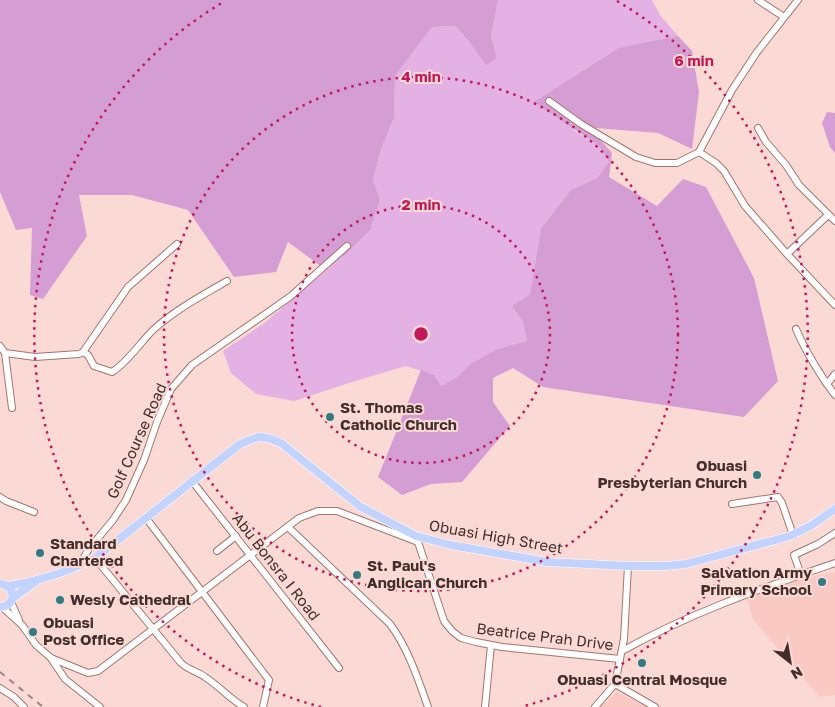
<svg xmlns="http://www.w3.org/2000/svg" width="835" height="707" viewBox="0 0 835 707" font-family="'Golos Text',sans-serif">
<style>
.built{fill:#fbc9c3}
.green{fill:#e4b1e4}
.forest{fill:#d49dd4}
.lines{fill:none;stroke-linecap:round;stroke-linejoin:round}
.minor-casing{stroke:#a4746e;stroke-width:8}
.major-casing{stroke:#fff;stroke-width:9}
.minor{stroke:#fff;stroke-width:6}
.major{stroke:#c1d3fe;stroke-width:8}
.rail{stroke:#9f8481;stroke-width:2;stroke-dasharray:6 6;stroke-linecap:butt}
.ring{fill:none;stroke:#c2185b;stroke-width:2.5;stroke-dasharray:2.5 5}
.poi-dot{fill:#337b84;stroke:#fbdad5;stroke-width:2}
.labels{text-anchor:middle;stroke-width:4;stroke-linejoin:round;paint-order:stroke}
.poi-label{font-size:15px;font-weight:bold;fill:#432e2c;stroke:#fbdad5;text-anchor:start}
.street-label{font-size:15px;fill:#432e2c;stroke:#fbdad5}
.centre{fill:#c2185b;stroke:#fbdad5;stroke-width:2.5}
.ring-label{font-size:15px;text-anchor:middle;font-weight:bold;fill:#c2185b;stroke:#fbdad5;stroke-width:4;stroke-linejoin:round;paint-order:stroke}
</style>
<rect width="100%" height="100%" fill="#fbdad5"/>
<!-- built -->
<g class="built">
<path d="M835,572v123l-15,2 -69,-80 1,-1 -5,-19 45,-16z"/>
<path d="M616,692l32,15h-47z"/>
</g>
<!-- green -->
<path class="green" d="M498,0h154l8,15 18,21 -18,4 -88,89 27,17 10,16 -12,16 -26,12 -30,38 -11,66 -18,12 11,16 4,19 -30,8 -27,15 -13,13 -16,9 -7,-11 -28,-9 -54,16 -58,19 -38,-7 -25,-21 -8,-22 40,-27 84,-71 33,-52 -7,-21 8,-31 13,-31 1,-42 37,-49 23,-1 13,14 29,18 -6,-22z"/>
<!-- forest -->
<g class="forest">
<path d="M0,0h498l-7,36 6,22 -11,7 -18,-25 -13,-14 -23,1 -37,49 -1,42 -13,31 -8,31 7,20 -10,30 -23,23 -21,17 -38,-28 -12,30 -42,5 -46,-67 -56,-15h-53l8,41 -44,63 -13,-4 2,-67 -16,2 -16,-38z"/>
<path d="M678,36l14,15 7,41 -7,57 -34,-16 -62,-5 1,8 15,17 -3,24 48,29 26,-27 23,8 48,91 24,103 -34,36 -201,-30 -30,-19 -20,10v24l17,24 -48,56 -31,2 -29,11 -24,-18 43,-107 13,5 7,11 16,-9 13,-13 27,-15 30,-8 -4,-19 -11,-16 18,-12 11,-66 30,-38 26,-12 12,-16 -10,-16 -65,-44 85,-54z"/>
<path d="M827,112l8,1v40l-5,-6 -8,-24z"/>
</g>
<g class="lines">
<defs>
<g id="minor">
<path d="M758,0l26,17"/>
<path d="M549,101l32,23 55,33 19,6h22l22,-11 33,-62 25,-38 41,-52"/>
<path d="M758,128l8,14 20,23 13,20 36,36"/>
<path d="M699,152l17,11 8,8 21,35 42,48 48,51"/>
<path d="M787,254l41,-39"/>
<path d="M796,329c9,21 25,48 39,66"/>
<path d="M0,346l5,7 7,55"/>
<path d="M83,352l5,3 6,11 18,6c14,-8 29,-30 41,-42 22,-20 48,-34 74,-49"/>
<path d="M5,353l30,4 44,-3 4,-2 45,-65 49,-43"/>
<path d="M827,384l8,-10"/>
<path d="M192,481l147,187"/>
<path d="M0,497l6,4 28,11"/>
<path d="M732,504l46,-7 4,6 11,32"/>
<path d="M146,518l123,162 -6,27"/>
<path d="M288,527l102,97c18,24 28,55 38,83"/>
<path d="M417,539l27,82 8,10 9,7 15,4 26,5 118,12"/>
<path d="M217,551l19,-15"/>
<path d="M95,558l86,105c7,7 16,8 24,14 14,9 25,22 39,30"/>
<path d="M80,565l8,-15 25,-30 13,-20 18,-40 13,-38 14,-33 21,-24 99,-69 56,-50"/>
<path d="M801,575l-7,-20 24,-11 17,-11"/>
<path d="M11,602l8,18"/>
<path d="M2,607l20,18 14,20 15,13 37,15 10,-2 201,-153 19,-7h19l81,31"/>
<path d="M622,651c70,-39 138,-62 213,-88"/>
<path d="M51,658l14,21 35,28"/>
<path d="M615,684l40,23"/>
<path d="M0,688l14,9 10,10"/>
<path d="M485,707l6,-62"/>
<path d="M595,707l20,-23 9,-45 4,-73"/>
</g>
<g id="major">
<path d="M0,584l8,2c9,9 4,20 -8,21"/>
<path d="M8,586c30,-5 60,-14 87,-28l145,-114 18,-7 10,1 13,5 80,64 55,29 35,9 96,17 81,4h38l20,-2 104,-28 22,-11 23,-16"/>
<path d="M13,598l22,-16"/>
</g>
</defs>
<!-- minor casing -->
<use href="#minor" class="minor-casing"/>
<!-- major casing -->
<use href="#major" class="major-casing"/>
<!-- minor -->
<use href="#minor" class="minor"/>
<!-- major -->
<use href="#major" class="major"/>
<!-- rail -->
<path class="rail" d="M0,672l43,35"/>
</g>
<!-- distance rings -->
<g class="ring">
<circle cx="421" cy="334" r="129"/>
<circle cx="421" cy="334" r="257"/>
<path d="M321 707A386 386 0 0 1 225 1M617 1A386 386 0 0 1 521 707"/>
</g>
<!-- markers -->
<g class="poi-dot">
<circle cx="330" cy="417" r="5"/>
<circle cx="757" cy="475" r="5"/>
<circle cx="40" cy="553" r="5"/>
<circle cx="357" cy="575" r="5"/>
<circle cx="822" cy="582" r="5"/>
<circle cx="60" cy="600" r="5"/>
<circle cx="33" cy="632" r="5"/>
<circle cx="642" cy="663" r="5"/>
</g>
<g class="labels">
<!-- poi labels -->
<g class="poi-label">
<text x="340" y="413">St. Thomas<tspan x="340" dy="17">Catholic Church</tspan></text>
<text x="747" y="471" text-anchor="end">Obuasi<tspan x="747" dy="17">Presbyterian Church</tspan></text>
<text x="50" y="549">Standard<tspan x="50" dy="17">Chartered</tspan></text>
<text x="367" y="571">St. Paul's<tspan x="367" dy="17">Anglican Church</tspan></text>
<text x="812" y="578" text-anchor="end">Salvation Army<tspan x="812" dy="17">Primary School</tspan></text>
<text x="70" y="605">Wesly Cathedral</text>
<text x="43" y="628">Obuasi<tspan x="43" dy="17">Post Office</tspan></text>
<text x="642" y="685" text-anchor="middle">Obuasi Central Mosque</text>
</g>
<!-- street labels -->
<g class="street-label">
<text transform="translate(137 441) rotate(-66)" y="5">Golf Course Road</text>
<text transform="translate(496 537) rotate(10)" y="5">Obuasi High Street</text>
<text transform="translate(276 567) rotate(52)" y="5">Abu Bonsra I Road</text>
<text transform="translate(545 637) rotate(7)" y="5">Beatrice Prah Drive</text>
</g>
</g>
<circle cx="421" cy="334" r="8" class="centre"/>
<g class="ring-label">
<text x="694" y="66">6 min</text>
<text x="421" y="82">4 min</text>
<text x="421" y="210">2 min</text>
</g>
<!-- north arrow -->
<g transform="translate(790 662) rotate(149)" stroke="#fbdad5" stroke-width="4" paint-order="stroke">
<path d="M0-4L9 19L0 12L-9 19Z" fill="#432e2c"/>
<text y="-8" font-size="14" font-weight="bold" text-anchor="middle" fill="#432e2c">N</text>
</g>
</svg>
